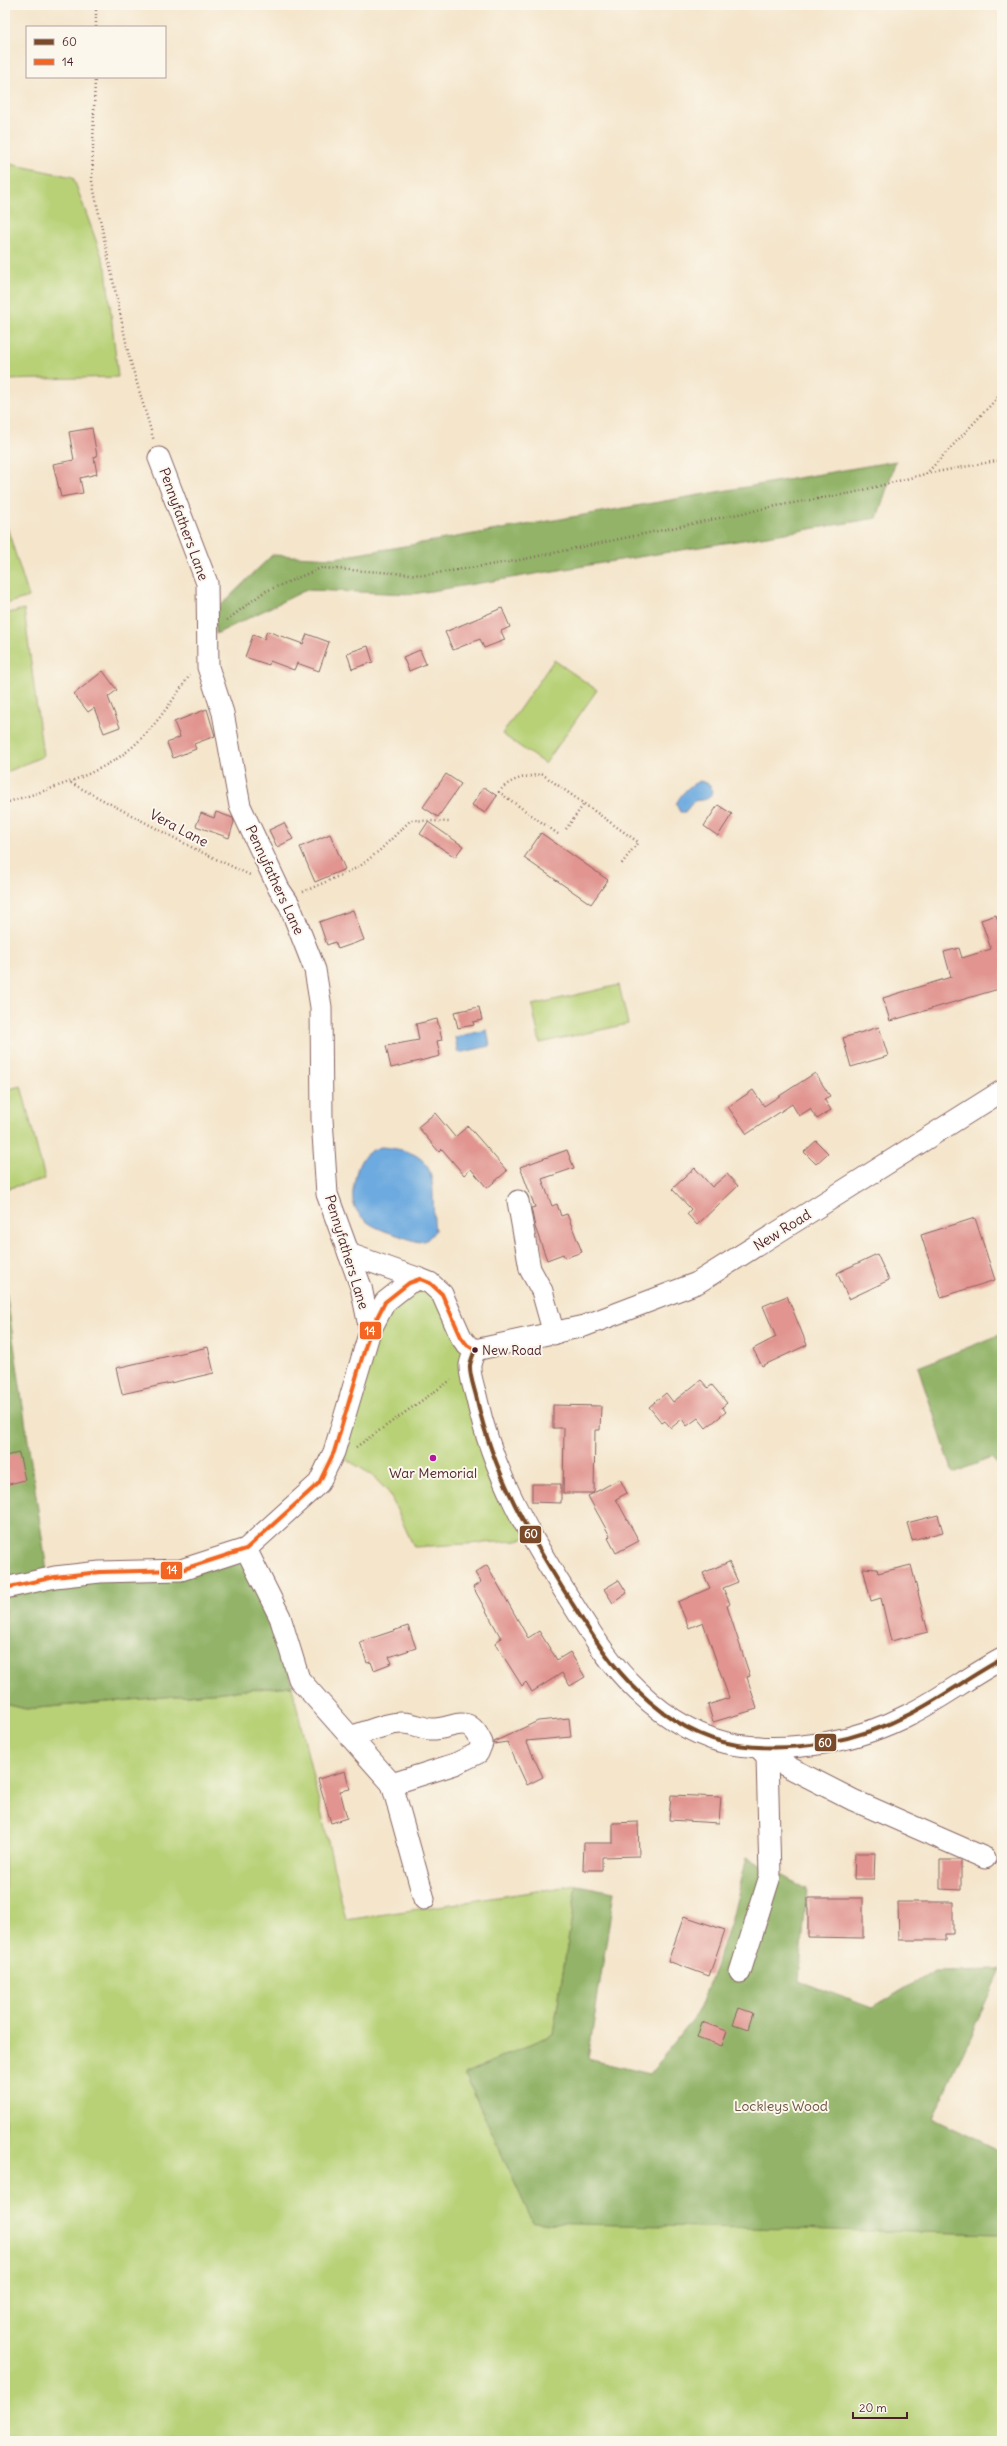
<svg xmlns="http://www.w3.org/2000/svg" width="1007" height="2446" viewBox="0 0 1007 2446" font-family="Delius,sans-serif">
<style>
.green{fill:#b8d177;stroke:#817851}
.forest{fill:#92b368;stroke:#6e694a}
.water{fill:#6daadf;stroke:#5c6485}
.building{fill:#e19490}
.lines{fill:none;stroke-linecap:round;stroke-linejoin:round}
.minor-casing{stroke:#866463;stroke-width:23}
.path{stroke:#866463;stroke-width:2.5;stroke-dasharray:1 3;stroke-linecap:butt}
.minor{stroke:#fff;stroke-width:21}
.bus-1-casing{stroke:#fbf7ec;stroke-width:7}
.bus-2-casing{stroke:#fbf7ec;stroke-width:7}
.bus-1{stroke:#7a4b2a;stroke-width:4}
.bus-2{stroke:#f26522;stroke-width:4}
.bus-dot{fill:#4a1f2b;stroke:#fbf7ec;stroke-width:1.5}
.poi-dot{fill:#b5179e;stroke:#fbf7ec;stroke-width:1.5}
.labels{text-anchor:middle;stroke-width:4;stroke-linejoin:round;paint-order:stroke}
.bus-label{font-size:13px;fill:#4a1f2b;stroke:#fbf7ec;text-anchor:start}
.street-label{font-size:14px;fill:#4a1f2b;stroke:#fbf7ec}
.poi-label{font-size:14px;fill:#4a1f2b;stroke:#fbf7ec}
.park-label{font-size:14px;fill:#6b5442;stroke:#fbf7ec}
.line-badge{stroke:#fbf7ec;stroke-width:1.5}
.badge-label{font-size:11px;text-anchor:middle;font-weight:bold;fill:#fff}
</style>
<rect width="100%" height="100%" fill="#fbf7ec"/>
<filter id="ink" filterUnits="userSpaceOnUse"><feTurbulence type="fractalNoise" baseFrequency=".025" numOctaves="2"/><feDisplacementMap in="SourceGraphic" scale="8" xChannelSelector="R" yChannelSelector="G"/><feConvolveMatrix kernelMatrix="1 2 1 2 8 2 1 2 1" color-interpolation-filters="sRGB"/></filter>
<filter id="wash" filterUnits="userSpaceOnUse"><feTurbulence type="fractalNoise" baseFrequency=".012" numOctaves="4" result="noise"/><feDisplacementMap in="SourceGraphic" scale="16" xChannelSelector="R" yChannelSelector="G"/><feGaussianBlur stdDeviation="0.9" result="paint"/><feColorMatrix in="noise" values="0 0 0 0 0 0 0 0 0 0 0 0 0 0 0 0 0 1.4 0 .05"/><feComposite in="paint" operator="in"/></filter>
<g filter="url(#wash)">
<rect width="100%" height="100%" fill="#f4e5cb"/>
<!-- green -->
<g class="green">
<path d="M5,163l68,14 33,91 12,109 -113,3z"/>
<path d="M5,521l24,76 -24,7z"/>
<path d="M24,609l19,147 -38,17v-159z"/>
<path d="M554,660l43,30 -52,74 -43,-30z"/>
<path d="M619,985l9,39 -88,19 -8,-38z"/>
<path d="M21,1086l24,93 -40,10v-99z"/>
<path d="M430,1283l40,84 60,168 -13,6 -103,6 -25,-54 -17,-18 -38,-23 51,-150z"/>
<path d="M292,1686l54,234 231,-35 -24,149 -88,40 68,148 469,12v207h-997v-737l21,5z"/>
</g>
<!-- forest -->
<g class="forest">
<path d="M896,461l-19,57 -464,76 -107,-4 -90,44 -1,-23 57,-56 63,3z"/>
<path d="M5,1283l43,295 83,-9 115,-20 34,68 12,69 -266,23 -21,-5z"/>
<path d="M1002,1334v135l-11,-11 -38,15 -35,-106z"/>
<path d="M747,1857l60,32 -8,92 73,27 62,-37 66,-1 -67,149 69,33v82l-469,-11 -68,-149 88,-40 24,-149 37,7 -26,167 62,15 49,-64 32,-87z"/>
</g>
<!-- water -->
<g class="water">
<path d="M700,781l9,3 4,7c-4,11 -10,8 -19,10l-9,11h-5l-4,-8c5,-10 13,-19 24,-23z"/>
<path d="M487,1030l3,16 -32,7 -3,-16z"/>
<path d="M381,1147c65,5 48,36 54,84 -3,3 -7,9 -11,10 -7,2 -11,-1 -18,-3 -20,-7 -43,-11 -52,-33 -3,-10 0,-21 2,-31 4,-15 9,-22 25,-27z"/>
</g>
<g id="blocks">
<!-- building -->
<g class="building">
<path d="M92,428l5,28 -3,1 3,17 -17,4 3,15 -22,4 -8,-33 21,-4 -5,-28z"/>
<path d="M502,608l8,19 -9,4 4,9 -21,8 -4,-9 -27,11 -8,-18z"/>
<path d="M267,631l36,13 4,-10 22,8 -10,29 -22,-8 -3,7 -24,-9 -1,4 -24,-8 8,-22 11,4z"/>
<path d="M368,646l5,16 -21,7 -5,-16z"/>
<path d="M420,650l6,14 -17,7 -6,-14z"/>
<path d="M103,671l14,19 -9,7 12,30 -16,6 -10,-25 -6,4 -14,-18z"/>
<path d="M207,709l8,27 -21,8 2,5 -23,9 -6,-15 13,-6 -6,-15z"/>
<path d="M446,774l15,10 -23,33 -15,-10z"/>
<path d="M484,787l13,9 -12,17 -13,-8z"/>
<path d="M718,805l14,9 -14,22 -14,-10z"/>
<path d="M216,812l17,6 1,4 -5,16 -33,-12 5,-13 13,5z"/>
<path d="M428,822l35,24 -8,11 -35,-23z"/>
<path d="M284,823l9,16 -16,8 -8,-17z"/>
<path d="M541,833l67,47 -17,24 -67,-46z"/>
<path d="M330,834l15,35 -30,13 -15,-35z"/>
<path d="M353,910l11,30 -26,9 -3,-7 -8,3 -8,-23z"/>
<path d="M996,915l6,17v56l-112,33 -7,-23 68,-21 -7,-25 15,-4 3,10 29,-9 -10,-29z"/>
<path d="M479,1007l3,13 -9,2 1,3 -16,3 -4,-16z"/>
<path d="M437,1019l5,21 -5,1 3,15 -49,12 -5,-22 33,-6 -3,-16z"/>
<path d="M879,1027l9,29 -37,11 -8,-29z"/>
<path d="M815,1073l15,23 -6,3 7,11 -14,9 -7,-10 -11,7 -7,-12 -45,30 -19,-27 25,-17 11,16z"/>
<path d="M435,1113l20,24 13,-11 39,45 -20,17 -16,-19 -7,6 -22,-26 -3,3 -21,-25z"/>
<path d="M816,1141l12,12 -12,11 -12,-12z"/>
<path d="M567,1150l7,18 -32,11 10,27 5,-2 4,12 6,-2 15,38 -17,6 -2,-4 -16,6 -12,-33 -4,-19 4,-1 -15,-40z"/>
<path d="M695,1168l17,19 15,-13 11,12 -41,39 -10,-11 4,-5 -19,-20z"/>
<path d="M975,1218l20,62 -54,17 -20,-62z"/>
<path d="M877,1254l12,26 -40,19 -12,-26z"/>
<path d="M787,1296l20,49 -45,21 -9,-17 23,-12 -13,-31z"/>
<path d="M208,1347l6,26 -92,21 -6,-26z"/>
<path d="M701,1380l7,8 4,-3 15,18 -5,4 4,5 -20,16 -8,-10 -11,8 -5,-7 -11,9 -6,-7 -3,2 -13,-16 17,-14 7,9z"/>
<path d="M553,1405l48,1 -1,24h-5l-1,63h-31l1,-65h-11z"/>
<path d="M19,1453l6,27 -20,5v-29z"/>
<path d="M620,1479l7,14 -11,6 23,42 -23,12 -8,-15 2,-2 -22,-40z"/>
<path d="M532,1484h29v19l-29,-1z"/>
<path d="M938,1515l5,17 -31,8 -5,-17z"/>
<path d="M729,1562l9,20 -15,6 7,16 -3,2 23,70 -3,1 10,32 -44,13 -5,-17 21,-7 -26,-76 -14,6 -11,-26 32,-14 -7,-15z"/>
<path d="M487,1565l41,73 11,-7 18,29 13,-8 15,25 -15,9 -8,-13 -30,19 -6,-10 -4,4 -27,-43 6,-5 -28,-51 8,-5 -6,-9z"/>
<path d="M911,1565l17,67 -37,9 -10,-43 -10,3 -8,-33 14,1 1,4z"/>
<path d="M619,1580l8,13 -14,10 -9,-14z"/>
<path d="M408,1626l8,22 -27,9 3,6 -18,7 -3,-8 -4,1 -7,-21z"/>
<path d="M569,1718l2,19 -45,4 17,36 -16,8 -20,-43 -13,2v-2l44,-21z"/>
<path d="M345,1771l5,18 -10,2 7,27 -16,5 -13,-44z"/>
<path d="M671,1795l50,2 -2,26 -50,-3z"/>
<path d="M638,1822l1,34 -37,1v13h-19l1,-27h29v-20z"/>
<path d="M855,1853h20l-1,26h-20z"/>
<path d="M940,1860h21v30l-21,-1z"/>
<path d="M808,1898h55v40l-55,-1z"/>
<path d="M898,1902h55v32h-8v6h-46z"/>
<path d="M684,1916l41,14 -16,46 -41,-15z"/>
<path d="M739,2008l14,5 -5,16 -15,-5z"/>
<path d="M702,2022l25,9 -5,15 -25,-9z"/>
</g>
</g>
</g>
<g filter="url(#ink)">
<use href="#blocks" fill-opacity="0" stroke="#866463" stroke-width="1"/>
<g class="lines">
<defs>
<g id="minor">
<path d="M159,458l48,125 1,84 15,46 17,93 39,83 10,15 26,66 6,37 1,112 5,75 34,93 9,44"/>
<path d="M518,1201l12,68 12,22 12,43"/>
<path d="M349,1254l71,25"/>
<path d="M475,1350c-2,5 -4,10 -5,15 -1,10 5,25 7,35 16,73 53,137 93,200 20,32 40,65 68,91 28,27 61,48 99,54 58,8 122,-4 173,-31 32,-16 60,-38 92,-55"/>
<path d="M475,1350l109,-24 113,-43 305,-192"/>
<path d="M246,1549l34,68 19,62 93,105 63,-20 23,-11 4,-10c-15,-33 -27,-13 -52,-14 -8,-1 -17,-6 -27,-6 -14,-1 -39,10 -53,14"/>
<path d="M5,1588l50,-11 45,-5 81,-2 65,-21 73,-66 15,-31 36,-121 15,-29 24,-19 11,-4 10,4 12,11 19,43 6,8 8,5"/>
<path d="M758,1747l9,9 86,44 132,58"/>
<path d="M392,1784l32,115"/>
<path d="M740,1972l30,-96 -3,-120"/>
</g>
</defs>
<!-- minor casing -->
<use href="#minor" class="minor-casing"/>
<!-- path -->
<g class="path">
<path d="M96,27v-22"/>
<path d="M95,77l-3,104 37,175 25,85"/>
<path d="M926,474l76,-81"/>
<path d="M227,620l37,-28 57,-24 103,7 91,-14 266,-56 71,-12 73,-19 77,-14"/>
<path d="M71,783l126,67 55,26"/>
<path d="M5,803c39,-12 78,-23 113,-45 29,-19 52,-54 72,-83"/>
<path d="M566,829l18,-25"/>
<path d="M558,834l-59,-42c11,-14 26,-15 43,-18l96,68 -18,24"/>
<path d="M303,892l56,-25 20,-16 32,-31 38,2"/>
<path d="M356,1447l95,-67"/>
</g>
<!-- minor -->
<use href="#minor" class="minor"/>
<defs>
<path id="bus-1" d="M475,1350c-2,5 -4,10 -5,15 -1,10 5,25 7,35 16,73 53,137 93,200 20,32 40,65 68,91 28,27 61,48 99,54 58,8 122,-4 173,-31 32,-16 60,-38 92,-55"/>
<path id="bus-2" d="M5,1588l50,-11 45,-5 81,-2 65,-21 73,-66 15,-31 36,-121 15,-29 24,-19 11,-4 10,4 12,11 19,43 6,8 8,5"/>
</defs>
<!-- bus-1 casing -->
<use href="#bus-1" class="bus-1-casing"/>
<!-- bus-2 casing -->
<use href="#bus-2" class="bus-2-casing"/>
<!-- bus-1 -->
<use href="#bus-1" class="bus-1"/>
<!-- bus-2 -->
<use href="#bus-2" class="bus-2"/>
</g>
</g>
<!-- markers -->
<circle class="bus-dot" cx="475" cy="1350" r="3.5"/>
<circle class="poi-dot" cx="433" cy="1458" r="4"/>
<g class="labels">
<!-- bus labels -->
<g class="bus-label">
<text x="482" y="1355">New Road</text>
</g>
<!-- street labels -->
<g class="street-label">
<text transform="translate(184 524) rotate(70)" y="5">Pennyfathers Lane</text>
<text transform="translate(179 828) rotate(28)" y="5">Vera Lane</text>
<text transform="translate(275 880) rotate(65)" y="5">Pennyfathers Lane</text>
<text transform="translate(782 1230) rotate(-32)" y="5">New Road</text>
<text transform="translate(347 1252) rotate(73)" y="5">Pennyfathers Lane</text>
</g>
<!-- poi labels -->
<g class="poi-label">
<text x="433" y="1478">War Memorial</text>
</g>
<!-- park labels -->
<g class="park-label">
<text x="781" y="2111">Lockleys Wood</text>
</g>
</g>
<g class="line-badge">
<rect x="359" y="1321" width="23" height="19" rx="4" fill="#f26522"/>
<rect x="519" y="1525" width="23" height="19" rx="4" fill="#7a4b2a"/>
<rect x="160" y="1561" width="23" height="19" rx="4" fill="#f26522"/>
<rect x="814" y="1733" width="23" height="19" rx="4" fill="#7a4b2a"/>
</g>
<g class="badge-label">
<text x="370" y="1335">14</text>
<text x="531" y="1538">60</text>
<text x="172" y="1574">14</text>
<text x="825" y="1747">60</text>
</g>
<!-- margin -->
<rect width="1007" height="2446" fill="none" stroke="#fbf7ec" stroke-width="20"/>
<!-- legend -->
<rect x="26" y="26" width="140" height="52" fill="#fbf7ec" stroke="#b4a19f"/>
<rect x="34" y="39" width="20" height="6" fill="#7a4b2a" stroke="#b4a19f"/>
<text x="62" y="46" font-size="12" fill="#4a1f2b">60</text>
<rect x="34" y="59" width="20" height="6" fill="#f26522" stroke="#b4a19f"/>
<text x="62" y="66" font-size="12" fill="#4a1f2b">14</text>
<!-- scale -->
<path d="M853 2412v6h54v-6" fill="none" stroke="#4a1f2b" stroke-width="2"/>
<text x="859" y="2412" font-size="12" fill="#4a1f2b" stroke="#fbf7ec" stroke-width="3" paint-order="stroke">20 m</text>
</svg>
